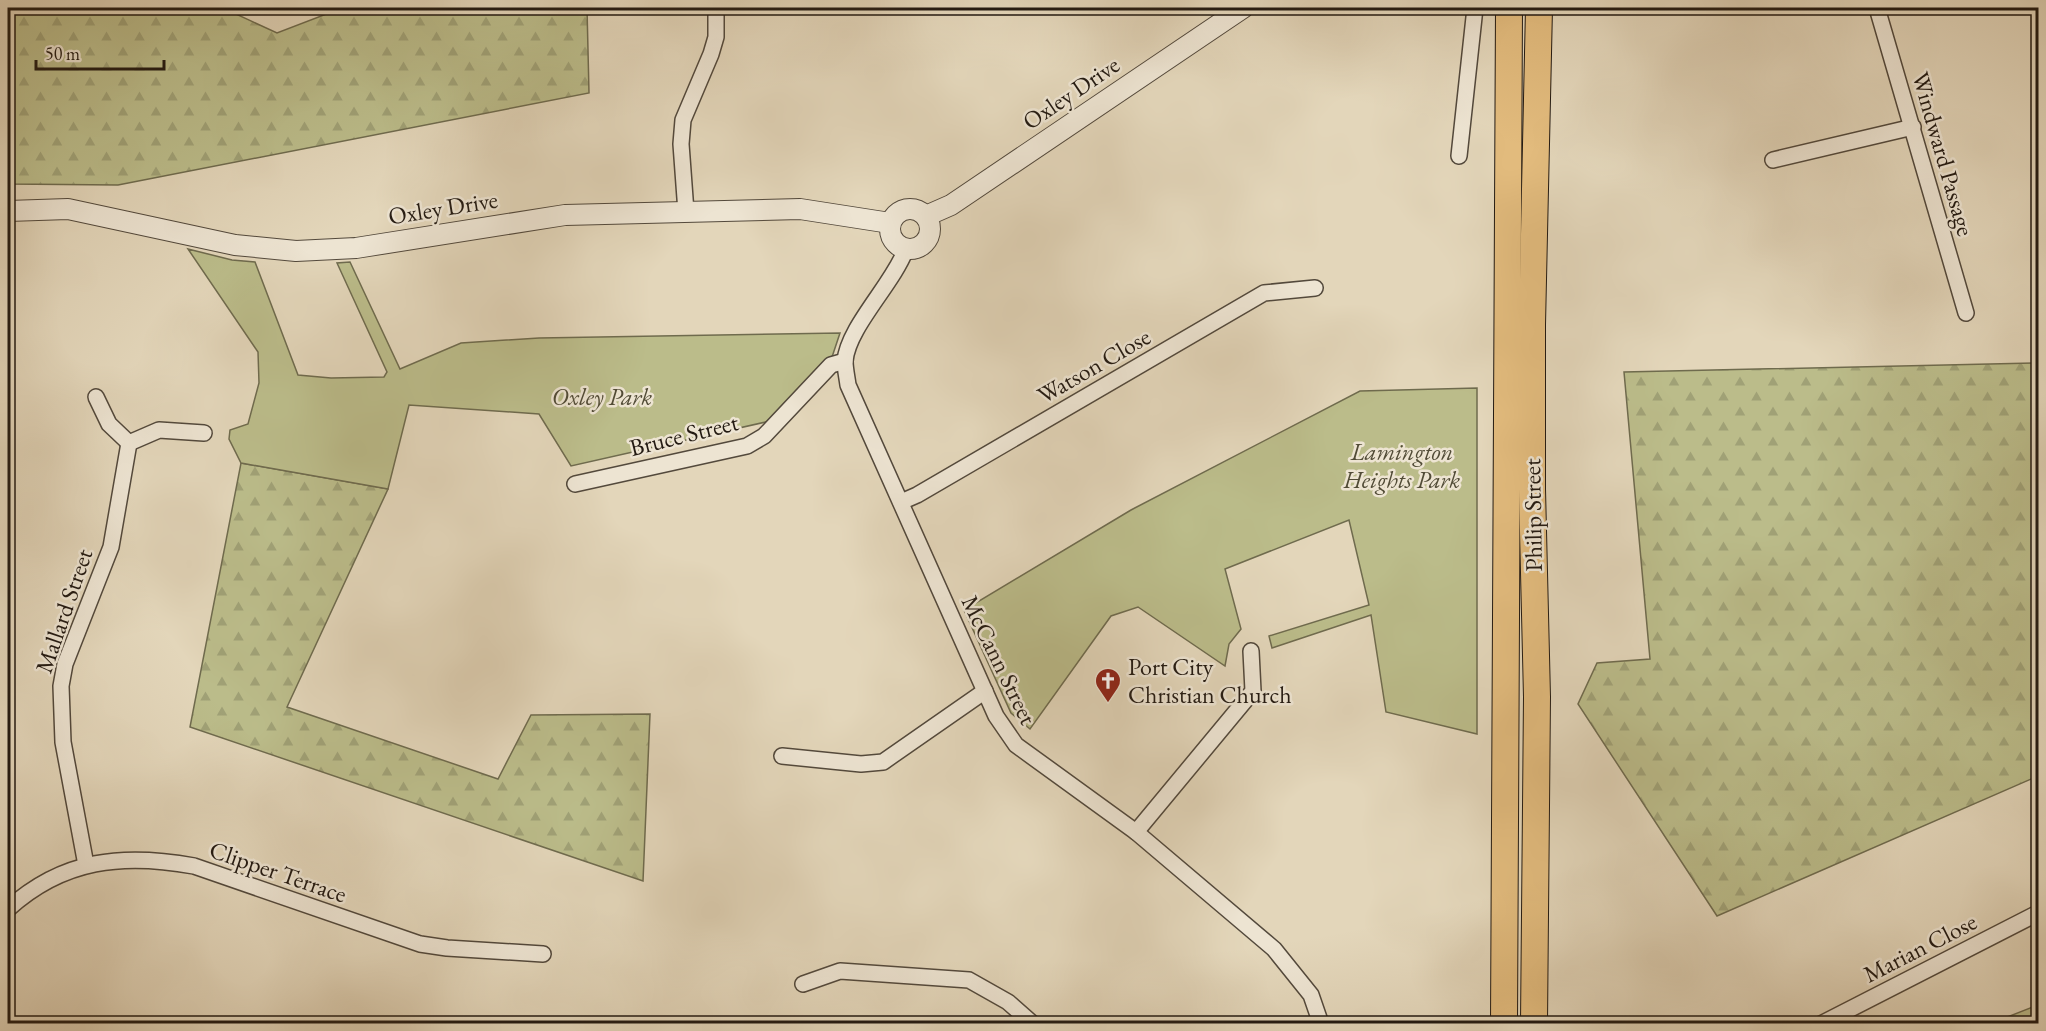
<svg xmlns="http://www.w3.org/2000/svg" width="2046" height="1031" viewBox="0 0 2046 1031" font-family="'EB Garamond',serif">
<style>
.forest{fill:url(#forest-firs);stroke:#6f6b4e;stroke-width:1.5}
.park{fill:#bbbc8a;stroke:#6f6b4e;stroke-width:1.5}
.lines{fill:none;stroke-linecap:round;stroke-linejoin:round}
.minor-casing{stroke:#53493c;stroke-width:18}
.tertiary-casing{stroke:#53493c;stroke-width:22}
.primary-casing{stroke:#231a12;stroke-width:28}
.minor{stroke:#ede4d2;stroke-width:15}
.tertiary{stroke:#ede4d2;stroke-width:20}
.primary{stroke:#e2bb7d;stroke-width:26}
.labels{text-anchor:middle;stroke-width:5;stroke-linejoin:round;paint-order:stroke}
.street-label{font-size:24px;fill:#231a12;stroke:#ede4d2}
.park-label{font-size:24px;font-style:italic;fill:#514b36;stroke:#ede4d2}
.poi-label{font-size:24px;fill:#231a12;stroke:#ede4d2;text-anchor:start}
</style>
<defs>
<pattern id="forest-firs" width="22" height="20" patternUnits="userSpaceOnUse" patternTransform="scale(1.5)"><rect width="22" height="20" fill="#bbbc8a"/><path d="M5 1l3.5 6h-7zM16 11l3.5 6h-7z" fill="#a0a176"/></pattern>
</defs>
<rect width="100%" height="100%" fill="#e3d6ba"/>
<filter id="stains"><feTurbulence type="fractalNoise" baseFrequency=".00333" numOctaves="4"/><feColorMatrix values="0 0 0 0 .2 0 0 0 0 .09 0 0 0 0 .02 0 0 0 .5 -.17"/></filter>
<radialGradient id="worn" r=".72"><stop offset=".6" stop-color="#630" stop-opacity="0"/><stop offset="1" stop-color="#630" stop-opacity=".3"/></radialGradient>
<!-- forest -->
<g class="forest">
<path d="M8,8h215l54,25 65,-25h245l2,85 -471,92 -110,-1z"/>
<path d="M2038,363v413l-321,140 -139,-212 19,-41 53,-4 -26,-287z"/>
<path d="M241,463l147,26 -101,218 211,72 33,-64 119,-1 -7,167 -453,-154z"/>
<path d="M2038,1005v18h-46z"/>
</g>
<!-- park -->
<g class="park">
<path d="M188,249l44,11 23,2 43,113 33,3 53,-1 3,-5 -50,-109 13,-1 50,107 61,-26 78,-5 301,-5 -9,27 -52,59 -208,47 -32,-52 -130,-9 -21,84 -147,-26 -12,-24 1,-9 18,-6 11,-41 -1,-31z"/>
<path d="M1477,388v346l-91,-22 -15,-97 -99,33 -3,-12 100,-31 -20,-85 -124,49 16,60 -12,15 -4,22 -87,-59 -27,9 -81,113 -19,-16 -47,-103 167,-100 229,-119z"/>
</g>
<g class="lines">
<defs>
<g id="minor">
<path d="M1877,8l89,305"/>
<path d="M1459,156l16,-148"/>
<path d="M1773,160l140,-33"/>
<path d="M686,212l-5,-68 2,-24 28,-66 5,-17v-29"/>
<path d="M906,249c-13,35 -58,78 -61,112 0,8 2,16 3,24l148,331 20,29 120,87 138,117 37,46 10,29"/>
<path d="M96,397l13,27 20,19 30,-13 45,3"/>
<path d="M575,484l172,-38 17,-10 67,-71 14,-4"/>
<path d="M901,502l16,-7 347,-202 51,-5"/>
<path d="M782,756l79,8 22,-2 102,-71"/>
<path d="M1136,832l117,-141 -2,-40"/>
<path d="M86,865l-23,-123 -2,-56 4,-22 46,-117 18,-104"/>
<path d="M8,909c55,-50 115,-56 186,-43l226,78 27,4 96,6"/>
<path d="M803,984l37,-13 129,9 39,22 25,22"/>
<path d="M1821,1024l217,-111"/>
</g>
<g id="tertiary">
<circle cx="910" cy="229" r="20"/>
<path d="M8,211l60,-2 167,36 61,6 60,-3 209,-33 235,-6 90,14"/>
<path d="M926,216l25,-11 292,-197"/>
</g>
<g id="primary">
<path d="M1504,1024l5,-1016"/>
<path d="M1534,1024l3,-327 -5,-208v-164l7,-317"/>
</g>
</defs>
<!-- minor casing -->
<use href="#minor" class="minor-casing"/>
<!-- tertiary casing -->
<use href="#tertiary" class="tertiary-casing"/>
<!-- primary casing -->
<use href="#primary" class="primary-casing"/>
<!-- minor -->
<use href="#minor" class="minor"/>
<!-- tertiary -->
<use href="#tertiary" class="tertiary"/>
<!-- primary -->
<use href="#primary" class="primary"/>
</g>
<!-- icons -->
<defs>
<symbol id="church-pin" viewBox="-11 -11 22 30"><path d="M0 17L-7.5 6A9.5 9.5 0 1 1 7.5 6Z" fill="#8f2418" stroke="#ede4d2"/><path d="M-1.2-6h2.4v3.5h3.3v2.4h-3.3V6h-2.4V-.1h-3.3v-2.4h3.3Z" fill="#fff"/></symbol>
</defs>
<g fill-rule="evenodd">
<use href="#church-pin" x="1093" y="666" width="30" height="40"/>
</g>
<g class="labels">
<!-- street labels -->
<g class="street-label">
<text transform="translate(1071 93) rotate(-34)" y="8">Oxley Drive</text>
<text transform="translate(1943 154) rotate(74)" y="8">Windward Passage</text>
<text transform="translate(443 208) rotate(-9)" y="8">Oxley Drive</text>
<text transform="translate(1094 366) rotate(-30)" y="8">Watson Close</text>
<text transform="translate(684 435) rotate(-14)" y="8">Bruce Street</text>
<text transform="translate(1533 515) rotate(-91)" y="8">Philip Street</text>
<text transform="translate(64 611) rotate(-71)" y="8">Mallard Street</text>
<text transform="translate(999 660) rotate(64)" y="8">McCann Street</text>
<text transform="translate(278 872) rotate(19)" y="8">Clipper Terrace</text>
<text transform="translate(1920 948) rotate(-27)" y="8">Marian Close</text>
</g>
<!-- park labels -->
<g class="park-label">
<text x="602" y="405">Oxley Park</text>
<text x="1402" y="460">Lamington<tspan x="1402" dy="28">Heights Park</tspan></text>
</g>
<!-- poi labels -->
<g class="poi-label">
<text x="1128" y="675">Port City<tspan x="1128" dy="28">Christian Church</tspan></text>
</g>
</g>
<!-- margin -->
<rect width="2046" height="1031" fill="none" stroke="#e3d6ba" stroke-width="30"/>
<rect x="9" y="9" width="2028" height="1013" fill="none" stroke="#231a12" stroke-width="3"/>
<rect x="15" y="15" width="2016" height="1001" fill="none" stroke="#231a12" stroke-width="1.5"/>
<!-- scale -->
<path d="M36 60v9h128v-9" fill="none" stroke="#231a12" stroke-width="3"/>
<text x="45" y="60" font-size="18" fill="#231a12" stroke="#ede4d2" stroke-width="4.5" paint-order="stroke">50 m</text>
<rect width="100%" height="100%" filter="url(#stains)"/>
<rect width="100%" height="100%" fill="url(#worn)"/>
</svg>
